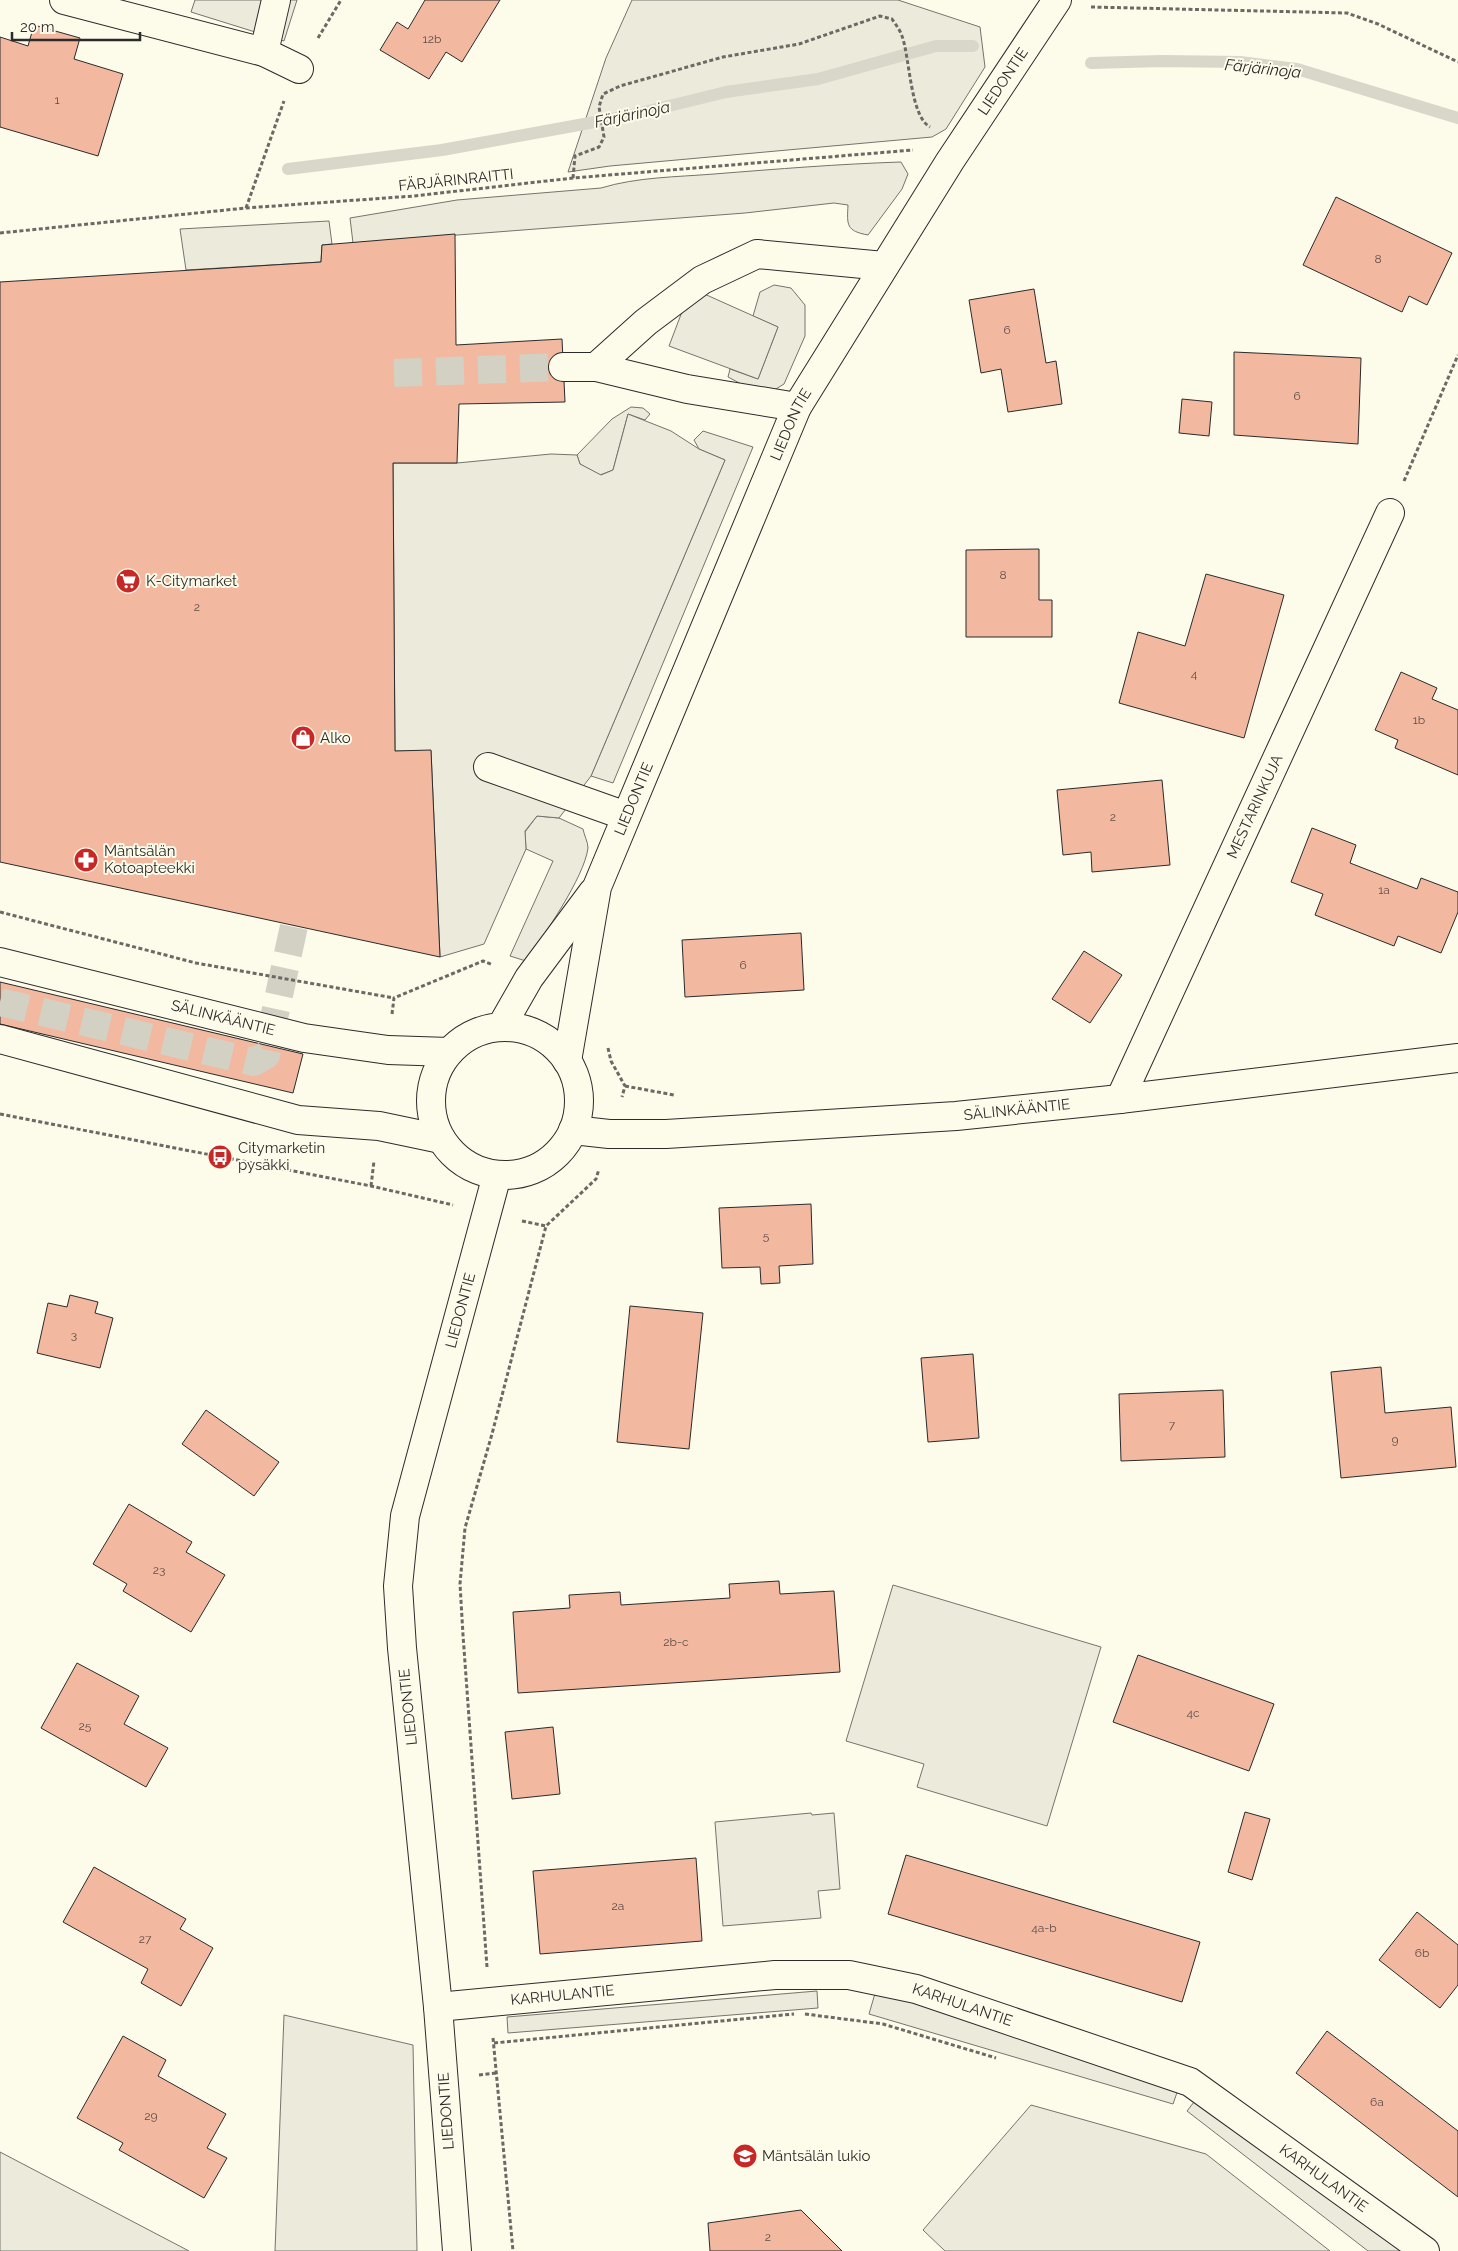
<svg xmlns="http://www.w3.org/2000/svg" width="1458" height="2251" viewBox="0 0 1458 2251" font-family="Raleway,sans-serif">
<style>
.green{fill:#ecebdb;stroke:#74746e}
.parking{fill:#eceadb;stroke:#74746e}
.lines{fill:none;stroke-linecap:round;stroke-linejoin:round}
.stream{stroke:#d8d7c9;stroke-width:12}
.building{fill:#f2b8a0;stroke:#2b2b2b}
.minor-tunnel{stroke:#d3d1c4;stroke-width:28;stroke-dasharray:28 14;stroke-linecap:butt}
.minor-casing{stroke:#2b2b2b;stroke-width:30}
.path{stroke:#6a6964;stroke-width:3;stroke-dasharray:4 2.5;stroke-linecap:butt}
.minor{stroke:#fdfbea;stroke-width:28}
.labels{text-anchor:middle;stroke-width:4;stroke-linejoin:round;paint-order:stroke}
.number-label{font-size:12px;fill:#5d4e48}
.street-label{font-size:15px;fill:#2b2b2b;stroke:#fdfbea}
.poi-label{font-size:15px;fill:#2b2b2b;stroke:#fdfbea;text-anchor:start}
.water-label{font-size:16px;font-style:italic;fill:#2b2b2b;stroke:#fdfbea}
</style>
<rect width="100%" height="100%" fill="#fdfbea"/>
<!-- green -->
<g class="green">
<path d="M632,0h266l82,27 5,40 -39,62 -14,8 -322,29 -42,6 38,-114z"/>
<path d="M901,162l7,12 -6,15 -34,46c-22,-4 -21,-10 -20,-30l-14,-2 -89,10 -392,30 -3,-25 107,-18 144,-12c36,-11 76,-11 113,-14 63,-5 125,-10 187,-12z"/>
<path d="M329,221l3,23 -10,1 -1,17 -135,8 -6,-41z"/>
<path d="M774,285l17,3 14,17v31l-21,48 -13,8 -26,-6 -17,-9 2,-8 28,10 20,-52 -25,-11 7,-24z"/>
<path d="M631,407l12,1 7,6 -5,6 -17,-6 -15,56 -13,5 -20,-11 -3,-9 35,-36z"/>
<path d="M703,431l50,16 -140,336 -22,-7 134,-316 -26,-11 -5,-9z"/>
<path d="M537,816l22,2 24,11c1,6 5,13 5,19 -4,30 -44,87 -62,113l-16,-5 43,-95 -27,-12 -1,-17z"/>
<path d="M284,2015l129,30 4,206h-142z"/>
<path d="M1031,2105l175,49 124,97h-385l-22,-21z"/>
<path d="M0,2152l189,99h-189z"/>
</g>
<!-- parking -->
<g class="parking">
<path d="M195,0h102l-13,41 -93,-29z"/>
<path d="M691,288l87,39 -20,52 -89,-33z"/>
<path d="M628,414l43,17 28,18 26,11 -134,316 -32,42 -22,-2 -12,15 1,18 -42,95 -44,13 -9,-206h-36l-2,-288h64l94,-9 26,1 3,9 21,11 12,-5z"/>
<path d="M893,1585l208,62 -54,179 -130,-39 7,-23 -78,-23z"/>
<path d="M811,1813l1,2 22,-2 6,76 -22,2 3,27 -98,8 -8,-104z"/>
<path d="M876,1990l305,91 -8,23 -304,-90z"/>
<path d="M817,1991l1,17 -310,25 -1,-16z"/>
<path d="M1201,2093l204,158h-37l-181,-140z"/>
</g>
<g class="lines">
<!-- stream -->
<g class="stream">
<path d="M1091,63l71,-2 78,1 57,7 161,49"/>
<path d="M288,169l154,-19 186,-34 98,-24 92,-13 118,-33h37"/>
</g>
</g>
<!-- building -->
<g class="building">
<path d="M425,0h75l-38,62 -16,-10 -17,27 -49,-29 17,-28 11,7z"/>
<path d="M34,25l46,13 -6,21 49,15 -25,82 -98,-29v-90l28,9z"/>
<path d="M1336,197l116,56 -25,52 -18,-9 -7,16 -99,-47z"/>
<path d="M455,234l1,111 106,-6 3,63 -106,2 -2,59h-64l2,288 36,-1 9,207 -440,-95v-580l321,-20 1,-17z"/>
<path d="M1034,289l12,74 10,-2 6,43 -54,8 -7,-43 -20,4 -12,-73z"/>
<path d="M1234,352l127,6 -3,86 -124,-9z"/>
<path d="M1182,399l30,3 -3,34 -30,-3z"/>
<path d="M1039,549v51h13v37h-86v-87z"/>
<path d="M1206,574l78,21 -40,143 -125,-35 19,-71 47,14z"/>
<path d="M1401,672l36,16 -5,11 26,11v65l-63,-27 3,-8 -23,-10z"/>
<path d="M1162,780l8,85 -78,7 -1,-20 -28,3 -6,-65z"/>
<path d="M1312,828l44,17 -6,18 67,26 4,-11 37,14v20l-17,41 -43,-17 -4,10 -79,-31 8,-21 -32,-12z"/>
<path d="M801,933l3,57 -119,7 -3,-57z"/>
<path d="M1084,951l38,24 -32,48 -38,-24z"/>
<path d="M0,982l303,72 -10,39 -293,-69z"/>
<path d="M811,1204l2,60 -34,2 1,17 -19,1 -1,-17 -38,1 -3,-60z"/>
<path d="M70,1295l28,7 -3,11 18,5 -13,50 -63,-15 11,-50 19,4z"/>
<path d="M630,1306l73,7 -14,136 -72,-7z"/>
<path d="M973,1354l6,84 -51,4 -7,-84z"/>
<path d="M1381,1367l4,46 66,-6 5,60 -115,11 -10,-106z"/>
<path d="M1223,1390l2,67 -104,4 -2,-67z"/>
<path d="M206,1410l73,52 -25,34 -72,-52z"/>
<path d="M129,1504l63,38 -6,10 39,23 -34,57 -68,-41 4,-7 -34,-20z"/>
<path d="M779,1581l1,13 54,-3 6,81 -322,21 -5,-81 57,-4 -1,-13 51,-3 1,13 109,-7 -1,-14z"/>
<path d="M1138,1655l136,49 -25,67 -136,-49z"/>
<path d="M77,1663l62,33 -15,28 44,24 -22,39 -105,-59z"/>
<path d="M553,1727l7,67 -48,5 -7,-67z"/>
<path d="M1245,1812l25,7 -18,61 -24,-8z"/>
<path d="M906,1855l294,87 -18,60 -294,-88z"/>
<path d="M696,1858l6,83 -162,13 -7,-83z"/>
<path d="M94,1867l92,52 -6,10 33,19 -32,58 -40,-23 7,-14 -85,-47z"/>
<path d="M1417,1912l41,33v40l-18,23 -61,-48z"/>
<path d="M1327,2031l131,100v66l-162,-124z"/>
<path d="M123,2036l43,24 -8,16 68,38 -19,34 20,10 -23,40 -85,-48 4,-7 -46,-25z"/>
<path d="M801,2210l41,41h-132l-2,-28z"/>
</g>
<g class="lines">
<!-- minor-tunnel -->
<g class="minor-tunnel">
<path d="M394,373l169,-6"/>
<path d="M0,1002l254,60 12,-7 28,-129"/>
</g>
<defs>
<g id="minor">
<path d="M64,0l200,52 12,-52"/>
<path d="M264,52l35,17"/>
<path d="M563,367h33l91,22 110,18"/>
<path d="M596,367l50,-45 56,-42 55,-26 127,12"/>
<path d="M488,767l138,49"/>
<path id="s1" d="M0,962l304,76 84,12 61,2"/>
<path d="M501,1027l28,-49 64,-86"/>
<circle cx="505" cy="1101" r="74"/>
<path d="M0,1039l298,81 81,6 62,13"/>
<path id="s2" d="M567,1061l30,-174 200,-480 153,-246 107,-161"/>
<path id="s3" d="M1120,1099l270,-586"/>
<path id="s4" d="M573,1130l36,4h57l290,-18 164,-17 338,-41"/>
<path id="s5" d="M438,2007l337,-32h74l67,14 274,93 235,169"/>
<path id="s6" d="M457,2251l-19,-244 -36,-359 -4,-62 7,-70 92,-341"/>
</g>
</defs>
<!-- minor casing -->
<use href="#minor" class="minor-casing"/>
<!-- path -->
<g class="path">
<path d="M1091,7l256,6 31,11 80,38"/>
<path d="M318,38l23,-38"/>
<path d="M573,178l2,-22 24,-9 5,-10 -5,-30 4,-13 17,-8 103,-29 76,-13 81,-28 12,3c4,6 8,11 10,17 8,22 8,80 28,91"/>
<path d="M246,208l38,-107"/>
<path d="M0,233l246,-25 168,-12 159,-18 340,-28"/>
<path d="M1404,481l54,-126"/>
<path d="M0,912l196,51 198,35"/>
<path d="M392,1014l2,-16 89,-37 10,4"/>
<path d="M608,1048l3,13 14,25 -3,11"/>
<path d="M625,1086l49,9"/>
<path d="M0,1114l371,72 82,19"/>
<path d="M371,1186l3,-25"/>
<path d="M522,1221l24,5"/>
<path d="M487,1967l-24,-332 -3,-51 5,-56 27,-94 54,-208 50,-47 3,-10"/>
<path d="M805,2014l78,10 113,34"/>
<path d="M493,2038l20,213"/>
<path d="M494,2043l300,-29"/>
<path d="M479,2075l17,-2"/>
</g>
<!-- minor -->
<use href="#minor" class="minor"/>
</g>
<!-- icons -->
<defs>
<symbol id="supermarket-disc" viewBox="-11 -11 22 22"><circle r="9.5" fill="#c62828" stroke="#fdfbea"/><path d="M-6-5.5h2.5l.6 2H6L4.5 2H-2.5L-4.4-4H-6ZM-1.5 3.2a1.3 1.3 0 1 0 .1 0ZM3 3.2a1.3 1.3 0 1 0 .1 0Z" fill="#fff"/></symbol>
<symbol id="shop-disc" viewBox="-11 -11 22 22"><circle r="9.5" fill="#c62828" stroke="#fdfbea"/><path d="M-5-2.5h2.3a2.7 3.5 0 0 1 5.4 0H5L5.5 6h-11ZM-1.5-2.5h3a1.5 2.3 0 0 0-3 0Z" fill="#fff"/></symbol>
<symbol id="pharmacy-disc" viewBox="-11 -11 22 22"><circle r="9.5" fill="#c62828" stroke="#fdfbea"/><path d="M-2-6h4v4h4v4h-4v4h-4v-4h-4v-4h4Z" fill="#fff"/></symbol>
<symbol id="bus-disc" viewBox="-11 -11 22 22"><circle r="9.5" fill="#c62828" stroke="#fdfbea"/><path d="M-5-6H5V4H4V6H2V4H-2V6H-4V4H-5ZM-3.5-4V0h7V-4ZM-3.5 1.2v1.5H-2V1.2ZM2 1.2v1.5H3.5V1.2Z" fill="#fff"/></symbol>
<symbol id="school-disc" viewBox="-11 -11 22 22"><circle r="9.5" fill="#c62828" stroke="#fdfbea"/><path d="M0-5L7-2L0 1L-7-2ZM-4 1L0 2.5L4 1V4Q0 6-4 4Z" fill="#fff"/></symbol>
</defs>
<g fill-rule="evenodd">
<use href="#supermarket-disc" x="114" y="567" width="28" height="28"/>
<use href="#shop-disc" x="289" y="724" width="28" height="28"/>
<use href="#pharmacy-disc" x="72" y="846" width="28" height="28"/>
<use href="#bus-disc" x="206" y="1143" width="28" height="28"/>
<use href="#school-disc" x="731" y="2142" width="28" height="28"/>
</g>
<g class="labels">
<!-- number labels -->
<g class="number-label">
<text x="432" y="43">12b</text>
<text x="57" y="104">1</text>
<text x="1378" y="263">8</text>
<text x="1007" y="334">6</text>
<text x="1297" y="400">6</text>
<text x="1003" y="579">8</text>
<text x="197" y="611">2</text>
<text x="1194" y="678">4</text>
<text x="1419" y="724">1b</text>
<text x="1113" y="821">2</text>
<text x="1384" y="894">1a</text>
<text x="743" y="969">6</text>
<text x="766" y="1240">5</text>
<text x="74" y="1339">3</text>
<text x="1172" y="1429">7</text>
<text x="1395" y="1444">9</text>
<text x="159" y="1574">23</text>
<text x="676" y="1646">2b-c</text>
<text x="1193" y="1717">4c</text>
<text x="85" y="1730">25</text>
<text x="618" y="1910">2a</text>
<text x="1044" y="1932">4a-b</text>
<text x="145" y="1943">27</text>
<text x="1422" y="1957">6b</text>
<text x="1377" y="2106">6a</text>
<text x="151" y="2120">29</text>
<text x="768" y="2241">2</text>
</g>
<!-- street labels -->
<g class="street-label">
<text dy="5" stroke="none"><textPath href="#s2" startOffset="1082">LIEDONTIE</textPath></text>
<text transform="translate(456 180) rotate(-6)" y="5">FÄRJÄRINRAITTI</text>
<text dy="5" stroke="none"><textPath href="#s2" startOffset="678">LIEDONTIE</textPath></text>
<text dy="5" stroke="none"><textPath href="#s2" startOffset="272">LIEDONTIE</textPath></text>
<text dy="5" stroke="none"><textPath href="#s3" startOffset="322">MESTARINKUJA</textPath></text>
<text dy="5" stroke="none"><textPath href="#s1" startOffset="230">SÄLINKÄÄNTIE</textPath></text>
<text dy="5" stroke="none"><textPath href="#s4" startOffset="445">SÄLINKÄÄNTIE</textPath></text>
<text dy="5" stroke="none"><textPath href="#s6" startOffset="951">LIEDONTIE</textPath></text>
<text transform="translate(408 1707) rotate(-96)" y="5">LIEDONTIE</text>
<text dy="5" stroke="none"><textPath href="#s5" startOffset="125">KARHULANTIE</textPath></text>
<text dy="5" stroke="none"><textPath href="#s5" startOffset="530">KARHULANTIE</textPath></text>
<text transform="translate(446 2111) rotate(-94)" y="5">LIEDONTIE</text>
<text dy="5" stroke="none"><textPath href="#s5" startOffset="935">KARHULANTIE</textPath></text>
</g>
<!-- poi labels -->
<g class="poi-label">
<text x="146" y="586">K-Citymarket</text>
<text x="320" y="743">Alko</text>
<text x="104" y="856">Mäntsälän<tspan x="104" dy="17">Kotoapteekki</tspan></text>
<text x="238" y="1153">Citymarketin<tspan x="238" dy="17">pysäkki</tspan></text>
<text x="762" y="2161">Mäntsälän lukio</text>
</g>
<!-- water labels -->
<g class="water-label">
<text transform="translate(1263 68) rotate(6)" y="6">Färjärinoja</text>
<text transform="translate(632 114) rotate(-12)" y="6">Färjärinoja</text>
</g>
</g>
<!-- scale -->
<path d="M12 32v8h128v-8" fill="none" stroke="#2b2b2b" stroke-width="2.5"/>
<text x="20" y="32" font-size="15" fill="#2b2b2b" stroke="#fdfbea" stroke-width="4" paint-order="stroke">20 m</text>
</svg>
